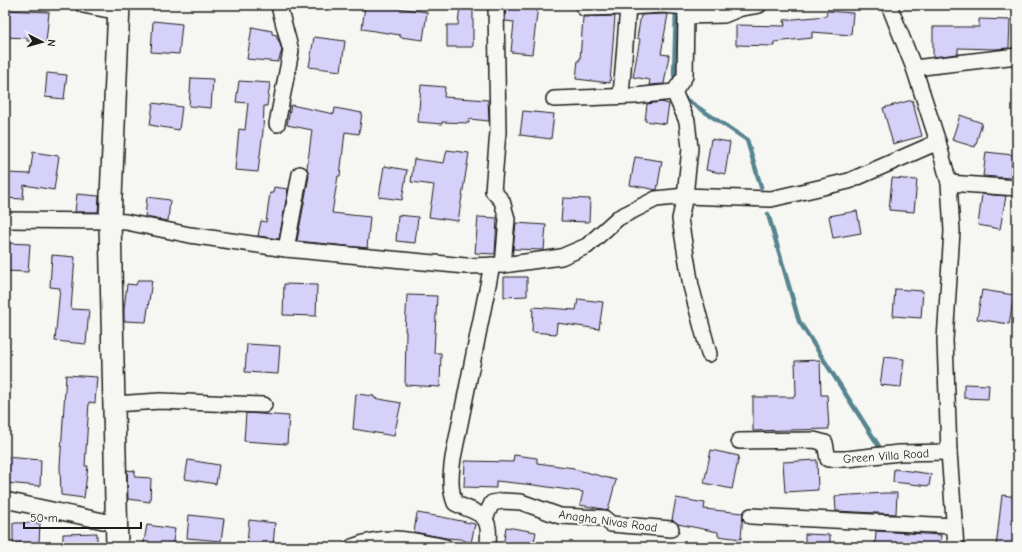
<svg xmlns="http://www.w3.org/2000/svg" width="1022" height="552" viewBox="0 0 1022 552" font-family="'Comic Neue',sans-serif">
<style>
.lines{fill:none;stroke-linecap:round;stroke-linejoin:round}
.stream{stroke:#56848f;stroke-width:4.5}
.building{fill:#d5d1f9;stroke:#1c1c1c}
.street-casing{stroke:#1c1c1c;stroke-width:18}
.secondary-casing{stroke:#1c1c1c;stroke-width:24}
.street{stroke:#f6f6f2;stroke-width:15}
.secondary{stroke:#f6f6f2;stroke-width:21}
.labels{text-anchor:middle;stroke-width:4;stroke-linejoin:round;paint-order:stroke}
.street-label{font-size:12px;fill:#1c1c1c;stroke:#f6f6f2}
</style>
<rect width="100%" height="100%" fill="#f6f6f2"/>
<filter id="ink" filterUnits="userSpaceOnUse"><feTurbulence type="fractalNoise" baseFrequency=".025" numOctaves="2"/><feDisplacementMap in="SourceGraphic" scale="8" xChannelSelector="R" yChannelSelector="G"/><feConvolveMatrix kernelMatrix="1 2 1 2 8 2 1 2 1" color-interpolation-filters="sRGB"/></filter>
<g filter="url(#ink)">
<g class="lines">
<!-- stream -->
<g class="stream">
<path d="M675,80l-1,-6 2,-63"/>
<path d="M684,98l63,42 14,47"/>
<path d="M768,214l31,107 83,130"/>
</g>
</g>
<!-- building -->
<g class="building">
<path d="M365,5h25v2l37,5 -4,28 -23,-3v-2l-38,-6z"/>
<path d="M460,5h13v42h-26v-22h11z"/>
<path d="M506,5l32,1 -6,48 -21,-2 3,-30 -9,-1z"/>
<path d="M5,10l44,2 -3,31 -19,-2v-3l-22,-1z"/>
<path d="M827,11l26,2 -2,22 -39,-3v6l-38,4v4l-38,-1v-20l49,1 -1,-6 42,-4z"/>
<path d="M662,14h6l-7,40 8,1 -5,29 -15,1 1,-5 -17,-3 7,-38 -3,-1 4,-23z"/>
<path d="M615,16l-5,67 -34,-4 2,-19h2l3,-43z"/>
<path d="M979,19l31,1 -1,28 -14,1 -37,-1v6l-25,3v-30h46z"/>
<path d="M153,21l29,3 -3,30 -28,-2z"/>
<path d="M252,27l20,4v3l5,1v4h1l4,11 -4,12 -31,-3z"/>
<path d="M314,37l31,4 -4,30 -32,-4z"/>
<path d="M47,73l20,2 -3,24 -19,-2z"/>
<path d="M191,78l22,1 -2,29 -22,-2z"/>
<path d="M239,81l31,2 -3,23h-3l-1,25 -5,41 -23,-2 4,-41 6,1 3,-27 -12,-1z"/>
<path d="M421,85l24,2 -1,10 44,3 1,21 -20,-2v4l-27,-1v2l-24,-2z"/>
<path d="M912,100l10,36 -29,8 -10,-36z"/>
<path d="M661,102l8,2 -3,20 -21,-3 2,-17z"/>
<path d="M153,103l29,4 -3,23 -29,-5z"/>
<path d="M291,105l43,9 1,-6 27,5 -3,21 -14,-2 -5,44h-2l-6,37 38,4 -3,31 -70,-7 12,-65 -2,-8 5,-38 -25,-5z"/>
<path d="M523,111l31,3 -3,25 -31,-4z"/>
<path d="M960,115l22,8 -7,24 -23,-7z"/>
<path d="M711,139l19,3 -5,32 -19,-4z"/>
<path d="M447,150l22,3 -11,68 -29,-4 5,-32 -23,-3 3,-23 30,4z"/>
<path d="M33,152l26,4 -5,34 -30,-5 -1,14 -18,-1v-25l25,1z"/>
<path d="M986,152l27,3 -3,23 -27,-2z"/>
<path d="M635,157l27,4 -5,29 -27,-5z"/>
<path d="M384,166l23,4 -5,30 -23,-3z"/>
<path d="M892,178l25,2 -3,32 -25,-2z"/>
<path d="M274,187l14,2 -9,50 -21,-3 3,-15 5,1 4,-29h3z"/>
<path d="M77,194l22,2 -1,16h-23z"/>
<path d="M982,194l24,2 -6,33 -22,-4z"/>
<path d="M147,197l23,3 -2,21 -23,-4z"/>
<path d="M563,198l27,1 -1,23 -28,-1z"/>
<path d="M857,211l4,22 -28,5 -4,-22z"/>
<path d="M398,215l20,2 -3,26 -19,-2z"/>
<path d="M478,217l19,1 -2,36 -20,-1z"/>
<path d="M516,223l30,2 -2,25 -31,-1z"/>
<path d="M5,243l25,1 -2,28 -23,-1z"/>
<path d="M52,255l23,2 -4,52 18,1 -3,34 -31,-3 5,-53 -10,-1z"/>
<path d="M504,277h23v19l-23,1z"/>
<path d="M138,280h14l-6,42 -22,-1v-12l3,-25 9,1z"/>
<path d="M284,284l33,1 -1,31 -33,-1z"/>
<path d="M895,289l28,2 -2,27 -28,-2z"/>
<path d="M982,290l32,5 -5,29 -32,-5z"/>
<path d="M407,295l30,1 -3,57h7l-1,34 -35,-2 1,-54h-1z"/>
<path d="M578,299l25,3 -4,27 -42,-6 -1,11 -24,-2 1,-25 43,3z"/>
<path d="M247,344l33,2 -2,28 -33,-2z"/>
<path d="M884,357l20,2 -3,28 -21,-2z"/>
<path d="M820,360l1,35h6l2,34 -76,2v-34h41v-2h2l-1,-34z"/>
<path d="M66,375l31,2 -2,26 -6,-1 -4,64h3l-4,32 -23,-3 -1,-29z"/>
<path d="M964,384l25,1 -1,14 -24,-1z"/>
<path d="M356,394l18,2v2l27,5 -7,33 -41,-7z"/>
<path d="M246,413l43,3 -2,28 -43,-3z"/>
<path d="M711,450l28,6 -7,33 -28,-6z"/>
<path d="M514,455l23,3v5l37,5v1l42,11 -8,30 -28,-5 3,-13 -49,-7 -38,-4v7l-32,-1 1,-26 48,1z"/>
<path d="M5,457l36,3 -1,26 -35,-3z"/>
<path d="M188,460l31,5 -3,19 -31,-5z"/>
<path d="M817,460l1,30 -33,2 -2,-30z"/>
<path d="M894,469l37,5 -2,12 -36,-4z"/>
<path d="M127,470l8,1v6l16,1 -1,24 -22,-3z"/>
<path d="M885,493h12l-1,21 -60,-3 -1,-15z"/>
<path d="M1002,495l15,2v50h-21z"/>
<path d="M676,498l29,5 -1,6 39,4 -2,26 -23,-3v-4l-40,-8 -6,-4z"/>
<path d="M417,513l25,4 33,7 -4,19 -11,-4 -14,-1 -32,-6z"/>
<path d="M189,515l35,4 -3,22 -34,-3z"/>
<path d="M249,520l26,3 -2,23 -26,-2z"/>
<path d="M13,523h27l-1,20h-26z"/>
<path d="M147,525l28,4 -3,18h-29z"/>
<path d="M506,527l30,5 -3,15h-30z"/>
<path d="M876,531l65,4 -1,12 -65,-1z"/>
<path d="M97,533v14h-34v-13z"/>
<path d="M805,534l25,1v12h-25z"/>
</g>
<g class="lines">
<defs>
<g id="street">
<path d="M83,5l36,7"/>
<path d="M496,5l2,127 -5,59 9,10 5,18 -4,46"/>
<path d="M584,5v3l44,-1 -7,88"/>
<path d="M889,5l25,63 24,74"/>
<path d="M628,7l34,-2 25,2"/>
<path d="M686,16l38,-1 17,-7 18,-3"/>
<path d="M914,68l103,-12"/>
<path d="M674,92l13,29 3,27 -5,48 -5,23 11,67 18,68"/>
<path d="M554,99l80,-3 40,-4 11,-16 1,-60 1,-11"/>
<path d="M277,124l14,-73 -11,-41 2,-5"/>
<path d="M949,183l68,5"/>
<path d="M5,220l105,1 16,1 64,13 96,14 180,17 37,-1 58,-8 26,-11 31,-28 38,-19 29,-3 86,3 78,-18 89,-39 11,41 3,48 -7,109 4,112 7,95"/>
<path d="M286,249l14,-75"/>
<path d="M114,404l46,-3 104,4"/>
<path d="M739,441l75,-1 11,3 3,16h19l52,-6 50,-1"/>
<path d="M5,500l112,24"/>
<path d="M751,516l203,10"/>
<path d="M485,518l7,-15 11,-2 18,1 39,14 44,2 7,6 60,5"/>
<path d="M352,547c34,-14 59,-7 93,0"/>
<path d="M488,547c0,-6 1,-13 0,-19 -2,-17 -21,-18 -33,-25 -6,-15 -4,-30 -2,-45l39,-193"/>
</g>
<path id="secondary" d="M117,547l-7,-326 9,-216"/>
</defs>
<!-- street casing -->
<use href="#street" class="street-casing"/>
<!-- secondary casing -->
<use href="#secondary" class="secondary-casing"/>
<!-- street -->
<use href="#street" class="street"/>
<!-- secondary -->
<use href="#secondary" class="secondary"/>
</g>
</g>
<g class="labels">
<!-- street labels -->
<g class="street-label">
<text transform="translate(886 456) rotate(-4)" y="4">Green Villa Road</text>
<text transform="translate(608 521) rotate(8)" y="4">Anagha Nivas Road</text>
</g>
</g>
<!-- margin -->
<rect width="1022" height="552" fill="none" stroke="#f6f6f2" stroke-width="20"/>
<rect x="10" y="10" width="1002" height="532" fill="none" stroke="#1c1c1c" stroke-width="1.5" filter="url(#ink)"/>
<!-- north arrow -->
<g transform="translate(42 42) rotate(96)" stroke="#f6f6f2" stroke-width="3" paint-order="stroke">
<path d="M0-3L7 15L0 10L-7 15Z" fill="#1c1c1c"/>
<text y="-6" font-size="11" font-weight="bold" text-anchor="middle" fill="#1c1c1c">N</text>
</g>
<!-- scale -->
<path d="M24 522v6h117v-6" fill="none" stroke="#1c1c1c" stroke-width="2"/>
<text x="30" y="522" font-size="12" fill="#1c1c1c" stroke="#f6f6f2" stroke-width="3" paint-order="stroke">50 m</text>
</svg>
